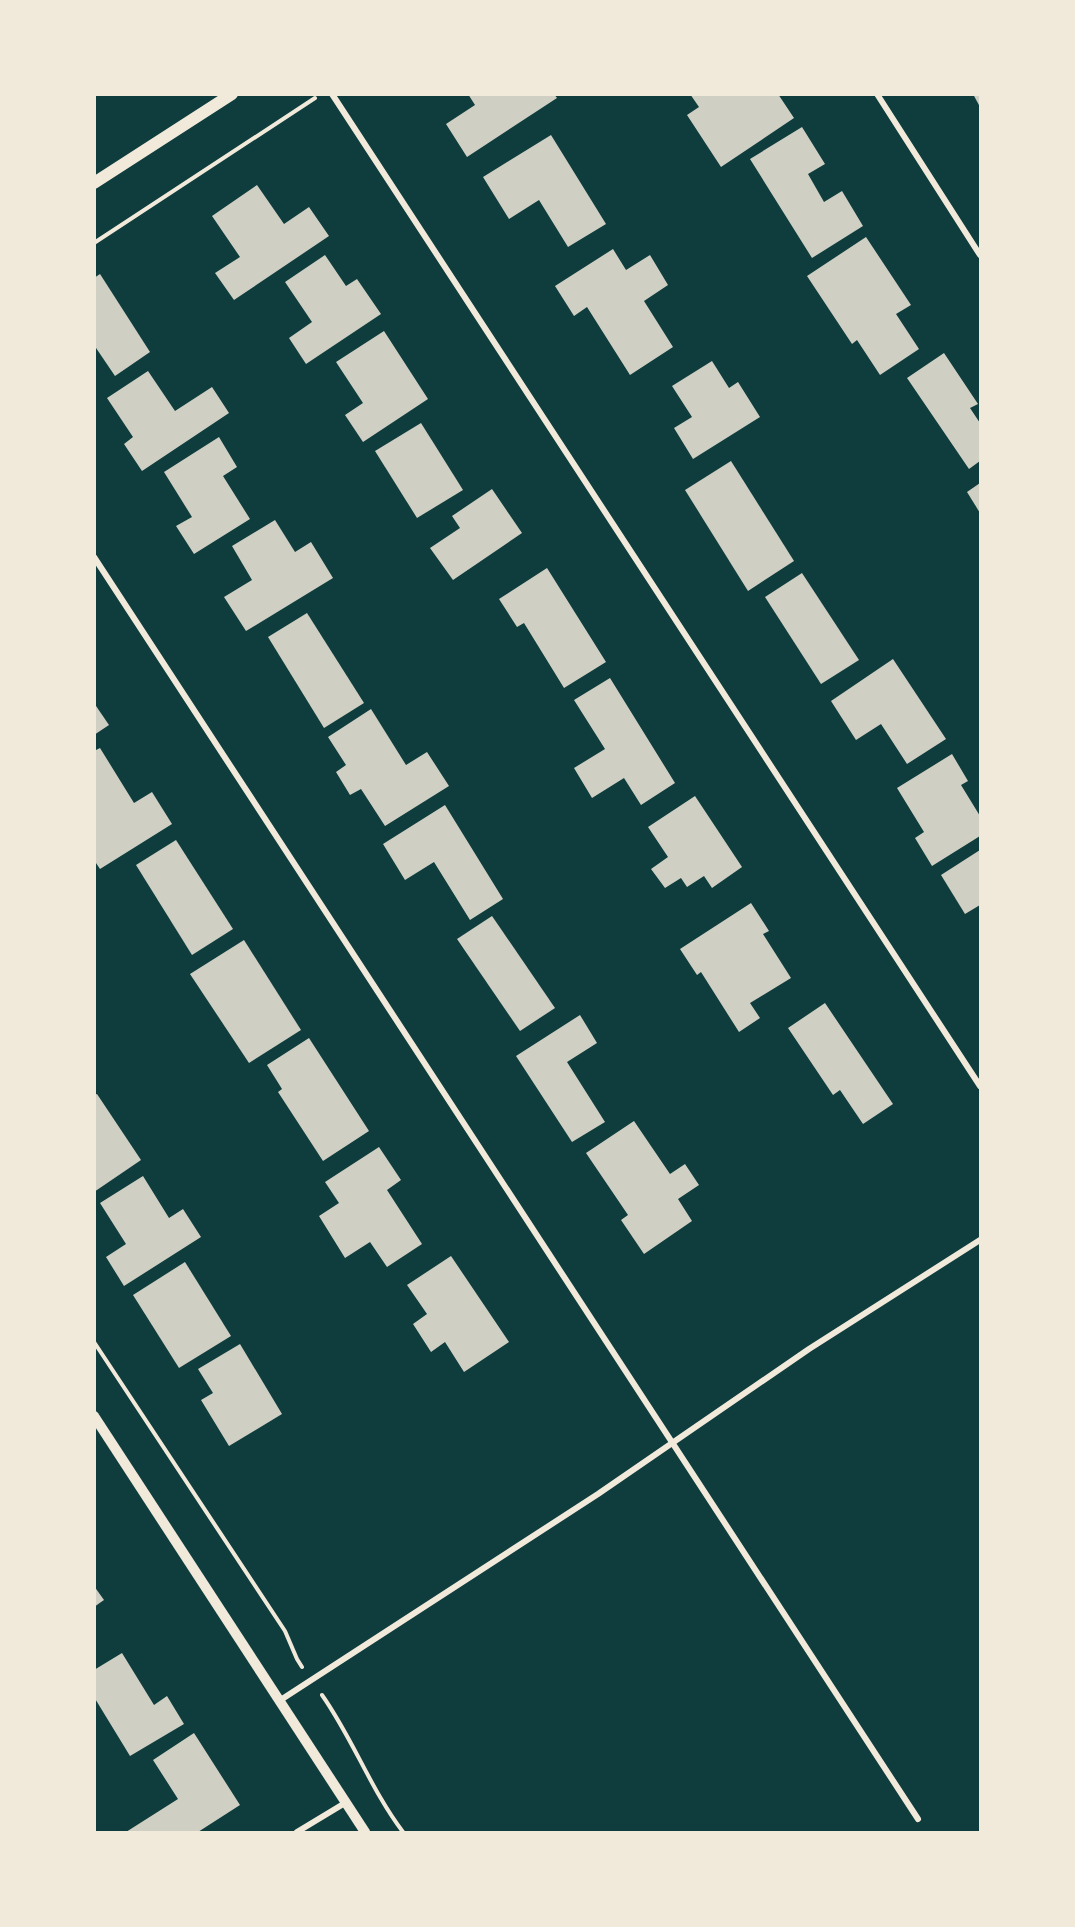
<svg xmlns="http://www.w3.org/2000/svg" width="1075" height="1927" viewBox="0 0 1075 1927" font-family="Jost,sans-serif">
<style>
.building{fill:#cfcfc3}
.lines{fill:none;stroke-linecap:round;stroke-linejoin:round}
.path{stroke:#f1e9da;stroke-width:4}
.minor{stroke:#f1e9da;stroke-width:6}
.tertiary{stroke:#f1e9da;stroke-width:10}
.secondary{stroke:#f1e9da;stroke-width:12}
</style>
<rect width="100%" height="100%" fill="#0f3d3e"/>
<!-- building -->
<g class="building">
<path d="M468,94h86l3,4 -90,59 -21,-33 29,-19z"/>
<path d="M690,94h88l16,24 -73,49 -34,-52 12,-8z"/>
<path d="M973,94h7v13z"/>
<path d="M802,127l23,37 -17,10 16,28 18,-11 21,35 -51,32 -62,-99z"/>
<path d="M551,135l55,89 -38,23 -29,-47 -30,19 -26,-42z"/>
<path d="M257,185l27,39 25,-17 20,29 -95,64 -19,-27 25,-16 -28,-41z"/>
<path d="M866,237l45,68 -15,9 23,35 -39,26 -23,-35 -5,4 -45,-68z"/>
<path d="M613,249l13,21 24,-15 18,30 -24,16 29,46 -43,28 -43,-68 -13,9 -19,-30z"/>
<path d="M325,255l21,31 11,-7 24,35 -75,50 -17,-26 23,-16 -27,-40z"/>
<path d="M100,274l50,78 -35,24 -21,-31v-67z"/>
<path d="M384,331l44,68 -65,43 -18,-27 18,-12 -27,-41z"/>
<path d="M944,353l34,51 -8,4 10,15v38l-11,8 -62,-91z"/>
<path d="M712,361l17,27 9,-6 22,35 -67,42 -19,-31 18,-11 -20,-31z"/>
<path d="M148,371l27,40 37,-24 17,26 -87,58 -18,-27 9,-7 -26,-39z"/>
<path d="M421,423l42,67 -46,28 -42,-67z"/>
<path d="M219,437l18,30 -14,9 27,43 -56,35 -18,-28 16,-9 -28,-45z"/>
<path d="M731,461l63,100 -46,30 -63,-101z"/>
<path d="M980,483v30l-13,-21z"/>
<path d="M492,489l30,44 -69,47 -23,-32 30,-20 -8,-12z"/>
<path d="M275,520l20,32 16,-10 22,36 -87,53 -22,-34 28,-17 -20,-34z"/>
<path d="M547,568l59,94 -42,26 -40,-65 -7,4 -18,-28z"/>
<path d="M802,573l57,87 -38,24 -56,-87z"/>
<path d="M307,613l57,90 -40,25 -56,-91z"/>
<path d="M893,659l53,80 -39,25 -26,-40 -25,16 -25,-39z"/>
<path d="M610,678l65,105 -34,22 -17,-27 -32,20 -18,-30 31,-19 -31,-49z"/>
<path d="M94,703l15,22 -15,10z"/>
<path d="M371,709l35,56 21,-13 22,34 -64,40 -24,-37 -11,6 -14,-23 10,-7 -18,-28z"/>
<path d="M100,748l34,55 18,-11 20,32 -72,45 -6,-9v-109z"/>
<path d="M952,754l16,27 -7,4 19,31v20l-48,30 -17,-28 9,-6 -27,-44z"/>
<path d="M695,796l47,71 -30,21 -8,-12 -17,11 -6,-9 -16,10 -14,-19 17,-12 -20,-30z"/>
<path d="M445,805l58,94 -33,21 -36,-58 -29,18 -22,-36z"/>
<path d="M176,840l57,89 -41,26 -56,-90z"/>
<path d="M980,850v55l-15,9 -24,-39z"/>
<path d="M751,903l18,28 -6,3 28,44 -41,25 10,15 -21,14 -38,-60 -4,3 -17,-26z"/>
<path d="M492,916l63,92 -35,23 -63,-92z"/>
<path d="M244,940l57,90 -52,33 -59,-89z"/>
<path d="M825,1003l68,101 -30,20 -23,-34 -7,5 -45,-67z"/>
<path d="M580,1015l17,28 -30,19 38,60 -33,20 -56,-86z"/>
<path d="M309,1038l60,93 -46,30 -45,-69 4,-3 -15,-24z"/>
<path d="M97,1094l44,66 -47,32v-97z"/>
<path d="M634,1121l36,53 15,-10 14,21 -21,14 14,22 -48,33 -23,-34 7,-5 -42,-62z"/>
<path d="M379,1147l22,33 -14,10 35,54 -35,23 -17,-25 -25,16 -26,-42 20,-13 -14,-21z"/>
<path d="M143,1176l26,42 14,-9 18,28 -77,49 -18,-29 20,-13 -26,-41z"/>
<path d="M451,1256l58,86 -45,30 -19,-30 -14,10 -18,-28 14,-10 -20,-29z"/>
<path d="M185,1262l46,74 -52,32 -46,-73z"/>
<path d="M240,1344l42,70 -53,32 -28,-46 12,-7 -15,-24z"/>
<path d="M94,1586l10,14 -10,7z"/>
<path d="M122,1653l32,52 13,-9 17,28 -54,32 -36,-59v-27z"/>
<path d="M194,1733l46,72 -42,27h-72l52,-33 -25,-39z"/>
</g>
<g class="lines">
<!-- path -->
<g class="path">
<path d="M94,243l221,-145"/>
<path d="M94,1342l191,289 12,28 5,8"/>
<path d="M322,1695c31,44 49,95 81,137"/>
</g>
<!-- minor -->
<g class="minor">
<path d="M332,94l648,992"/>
<path d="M877,94l103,161"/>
<path d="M94,557l824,1262"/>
<path d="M279,1701l319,-207 211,-145 171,-109"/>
<path d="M297,1832l48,-29"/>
</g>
<!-- tertiary -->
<path class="tertiary" d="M94,1416l271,416"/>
<!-- secondary -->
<path class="secondary" d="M94,183l138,-89"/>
</g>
<!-- border -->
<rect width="1075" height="1927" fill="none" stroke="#f1e9da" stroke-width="192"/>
</svg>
